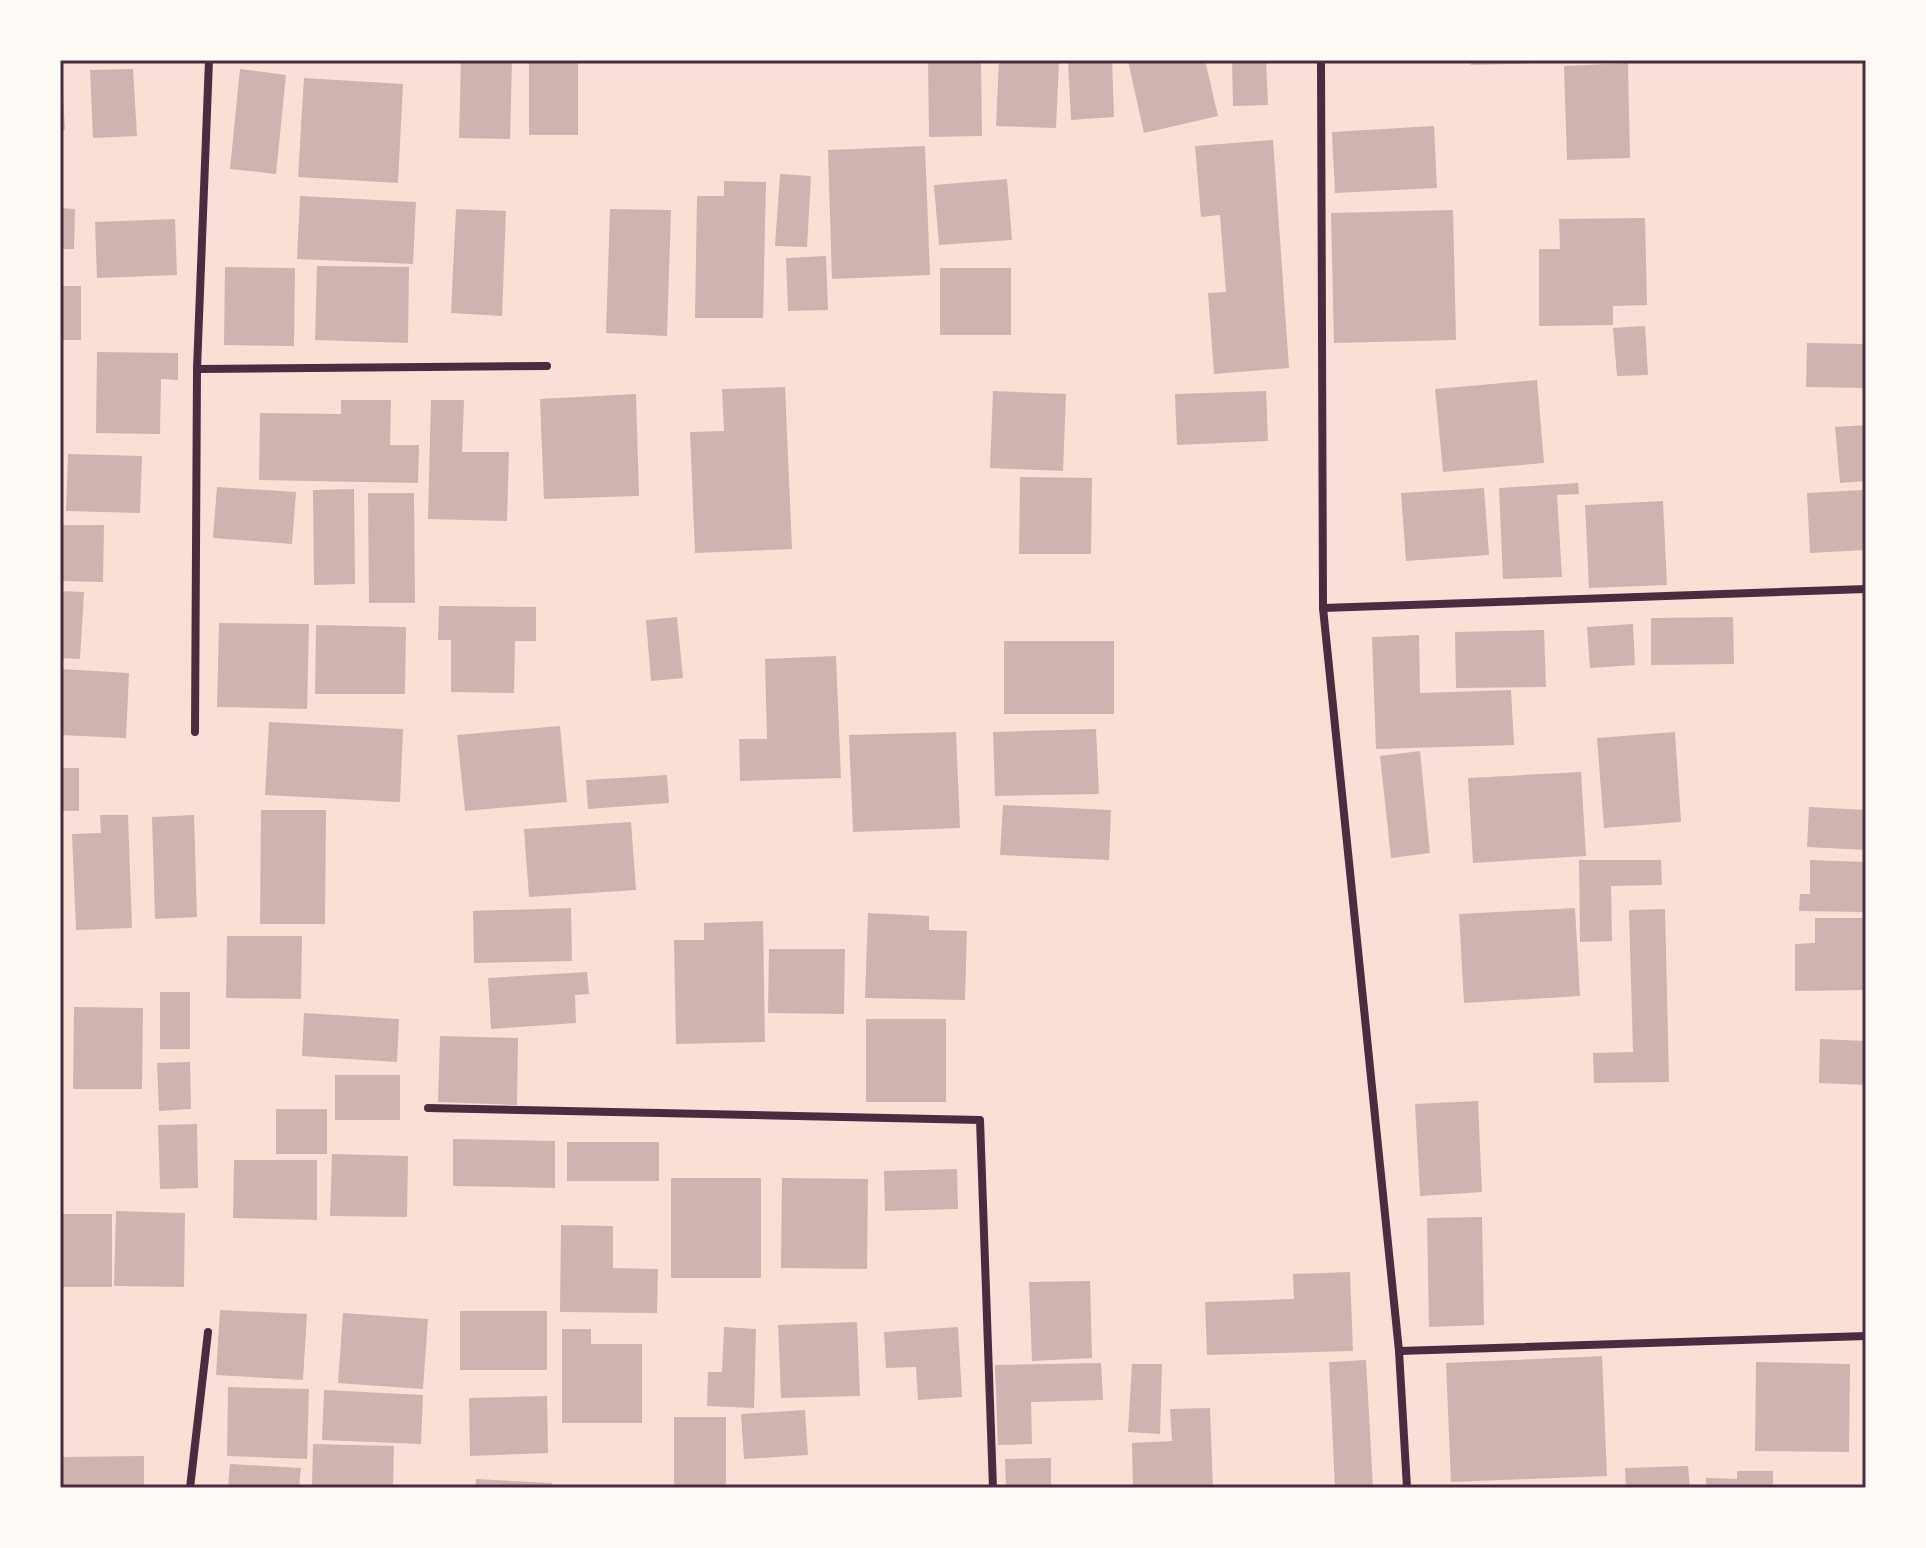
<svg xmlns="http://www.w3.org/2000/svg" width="1926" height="1548" viewBox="0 0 1926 1548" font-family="'DM Sans',sans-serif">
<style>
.building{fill:#ccb4b1}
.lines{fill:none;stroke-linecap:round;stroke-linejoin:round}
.minor{stroke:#4a2c40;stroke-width:8}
.neatline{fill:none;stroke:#4a2c40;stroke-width:3}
</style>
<rect width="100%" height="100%" fill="#f7e1d7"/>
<!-- building -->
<g class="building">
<path d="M461,60h51l-2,79 -51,-1z"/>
<rect x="529" y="60" width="49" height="75"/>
<path d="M928,60h53l1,76 -53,1z"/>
<path d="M999,60h60l-3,68 -60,-2z"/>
<path d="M1068,60h44l2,57 -43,3z"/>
<path d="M1205,60l13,56 -74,17 -16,-72z"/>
<path d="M1232,60h34l2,45 -35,1z"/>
<path d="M1470,60h69v3l-68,2z"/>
<path d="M1628,63l2,95 -63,2 -3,-94z"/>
<path d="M133,69l4,67 -44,2 -3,-68z"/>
<path d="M240,69l46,6 -10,99 -46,-5z"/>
<path d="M60,74h2l3,56h-5z"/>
<path d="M304,78l99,6 -5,99 -100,-6z"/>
<path d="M1434,126l3,62 -102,5 -3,-61z"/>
<path d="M1273,140l16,228 -75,6 -6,-81 18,-1 -6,-77 -19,2 -6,-71z"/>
<path d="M925,146l5,129 -98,4 -4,-129z"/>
<path d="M780,174l31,2 -4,71 -32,-1z"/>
<path d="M1007,179l5,61 -73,5 -5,-60z"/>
<path d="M724,181l42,1 -3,136h-68l2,-122h27z"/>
<path d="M300,196l116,6 -3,62 -116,-5z"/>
<path d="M60,208l15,1 -1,40h-14z"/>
<path d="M456,209l50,2 -4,105 -51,-3z"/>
<path d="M610,209l61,1 -4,126 -61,-3z"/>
<path d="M1453,210l3,130 -122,3 -3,-130z"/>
<path d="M1645,218l2,87 -34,1v19l-74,1v-77h21l-1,-30z"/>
<path d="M175,219l2,56 -80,3 -2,-56z"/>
<path d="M826,256l2,54 -40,1 -2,-53z"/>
<path d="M317,266l92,1 -1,76 -93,-3z"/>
<path d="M225,267l70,1 -1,78 -70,-1z"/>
<rect x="940" y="268" width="71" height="67"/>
<rect x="60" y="286" width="21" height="54"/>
<path d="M1645,326l3,49 -31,1 -4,-48z"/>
<path d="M1807,343l59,1v44l-60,-1z"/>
<path d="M97,352l81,1v27l-17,-1 -1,55 -64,-1z"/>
<path d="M1537,380l7,83 -101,9 -8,-83z"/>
<path d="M785,387l7,162 -97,4 -5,-121 34,-1 -2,-42z"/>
<path d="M993,391l73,3 -3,77 -73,-3z"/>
<path d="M1266,391l2,50 -91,4 -2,-51z"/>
<path d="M636,394l3,102 -95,3 -4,-100z"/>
<path d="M341,400h50l-1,45h29l-1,38 -159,-3 1,-67 81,1z"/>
<path d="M431,400h33l-2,52h47l-2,69 -79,-2z"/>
<path d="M1866,425v56l-26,2 -5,-56z"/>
<path d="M68,454l74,2 -2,57 -74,-2z"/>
<path d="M1020,477l72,1 -1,76h-72z"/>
<path d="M1578,483l1,11 -22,1 5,82 -59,2 -4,-91z"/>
<path d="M217,487l79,5 -4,52 -79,-6z"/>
<path d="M1484,488l5,67 -83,6 -5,-68z"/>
<path d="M354,489l1,95 -41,1 -1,-95z"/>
<path d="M1863,490l3,60 -56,3 -3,-60z"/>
<path d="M368,493h46l1,110h-46z"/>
<path d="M1663,501l4,84 -78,3 -4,-83z"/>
<path d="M60,525h44l-1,57 -43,-1z"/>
<path d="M60,591l24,1 -4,67 -20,-1z"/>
<path d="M439,606l97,1v34h-21l-1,52 -63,-1v-52h-13z"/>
<path d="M677,617l6,61 -32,3 -5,-61z"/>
<path d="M1733,617l1,47 -83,1v-47z"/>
<path d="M219,623l90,1 -2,85 -90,-2z"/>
<path d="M1633,624l2,41 -45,3 -3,-41z"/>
<path d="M316,625l90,2 -1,67h-90z"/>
<path d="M1544,630l2,57 -90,1 -1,-56z"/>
<path d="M1419,635l1,58 91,-3 3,55 -138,4 -4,-112z"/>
<rect x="1004" y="641" width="110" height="73"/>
<path d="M836,656l5,122 -101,3 -1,-42h28l-2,-80z"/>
<path d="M60,669l69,4 -3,65 -66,-3z"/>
<path d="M269,722l134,7 -3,73 -135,-7z"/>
<path d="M560,726l7,76 -102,9 -8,-76z"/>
<path d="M1096,729l3,65 -104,2 -2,-64z"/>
<path d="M956,732l4,96 -107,4 -4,-97z"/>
<path d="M1675,732l6,90 -77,6 -7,-90z"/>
<path d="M1420,751l10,102 -39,5 -11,-102z"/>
<rect x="60" y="768" width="19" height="43"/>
<path d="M1581,772l5,84 -113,7 -5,-85z"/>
<path d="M667,775l2,28 -81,6 -2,-29z"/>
<path d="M1003,805l108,5 -2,50 -109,-5z"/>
<path d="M1809,807l57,3v40l-59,-3z"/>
<path d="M261,810h65l-1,114h-65z"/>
<path d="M100,815h28l4,113 -56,2 -4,-96 29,-1z"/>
<path d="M194,815l3,102 -42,2 -3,-102z"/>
<path d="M631,822l5,68 -107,7 -5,-68z"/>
<path d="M1579,860h82l1,25 -51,1 1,55 -32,1z"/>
<path d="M1810,860l56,2v50l-67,-1 1,-17h10z"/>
<path d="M571,908l1,53 -98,2 -1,-52z"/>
<path d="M1575,908l5,88 -116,7 -5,-89z"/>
<path d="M1665,909l4,173 -75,1 -1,-30 40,-1 -4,-142z"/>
<path d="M868,913l61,3v14l38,1 -2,69 -100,-2z"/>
<path d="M1815,918h51v72l-71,1v-47l20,-1z"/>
<path d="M763,921l2,121 -89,2 -2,-104h30v-17z"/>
<path d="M227,936h75l-1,63 -75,-1z"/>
<path d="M769,949h76l-1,65 -76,-1z"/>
<path d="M587,972l2,22 -14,1 1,28 -85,6 -3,-51z"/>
<rect x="160" y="992" width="30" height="57"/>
<path d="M74,1007l69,1 -1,81h-69z"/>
<path d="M304,1013l95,6 -2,43 -95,-6z"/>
<rect x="866" y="1019" width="80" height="83"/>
<path d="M440,1036l78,2 -1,67 -79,-3z"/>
<path d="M1820,1039l46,2v44l-47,-2z"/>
<path d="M190,1062l1,47 -32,2 -2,-48z"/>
<rect x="335" y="1075" width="65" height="45"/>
<path d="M1478,1101l4,91 -62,4 -5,-92z"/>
<rect x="276" y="1109" width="51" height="45"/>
<path d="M197,1124l1,64 -38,1 -2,-64z"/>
<path d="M453,1139l102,2v47l-102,-2z"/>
<rect x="567" y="1142" width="92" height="39"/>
<path d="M332,1154l76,2 -1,61 -77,-1z"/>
<path d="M234,1160h83v60l-84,-2z"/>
<path d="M957,1169l1,40 -73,2 -1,-40z"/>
<rect x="671" y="1178" width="90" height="100"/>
<path d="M782,1178l86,1 -1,90 -86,-1z"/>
<path d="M116,1211l69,2 -1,74 -70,-1z"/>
<rect x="60" y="1214" width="52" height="73"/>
<path d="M1482,1217l2,108 -55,2 -2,-109z"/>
<path d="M561,1225l52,1v42l45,1 -1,44 -97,-1z"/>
<path d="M1350,1272l3,79 -146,4 -2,-53 89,-3 -1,-25z"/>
<path d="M1090,1281l2,77 -60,3 -3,-79z"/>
<path d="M220,1310l87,4 -4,66 -87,-5z"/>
<rect x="460" y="1311" width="87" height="59"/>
<path d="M343,1313l85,6 -5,70 -85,-6z"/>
<path d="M857,1322l3,74 -79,2 -3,-73z"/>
<path d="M724,1327l32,2 -2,79 -47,-2 1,-34h14z"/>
<path d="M958,1327l4,70 -44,3 -2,-33 -30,1 -2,-36z"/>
<path d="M562,1329h29v15h51v79h-80z"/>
<path d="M1602,1356l5,120 -156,6 -5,-119z"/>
<path d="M1366,1360l7,128h-38l-6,-126z"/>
<path d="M1756,1362l94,2 -1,88 -94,-1z"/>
<path d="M1101,1363l2,37 -72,2 1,42 -34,1 -3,-80z"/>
<path d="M1132,1364h30l-2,70 -32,-2z"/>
<path d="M228,1387l81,2 -2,70 -80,-3z"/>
<path d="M324,1390l99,5 -2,49 -99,-4z"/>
<path d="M547,1396l1,57 -78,3 -1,-58z"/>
<path d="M1210,1408l3,80h-80l-1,-45 40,-2 -2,-32z"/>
<path d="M805,1410l3,45 -64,4 -3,-45z"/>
<rect x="674" y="1417" width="52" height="68"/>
<path d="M313,1444l81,2 -1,41 -81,-2z"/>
<path d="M144,1456v32h-84v-31z"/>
<path d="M1051,1458v30h-45l-1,-29z"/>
<path d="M230,1464l71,4 -2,20h-71z"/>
<path d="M1688,1466l2,22h-64l-1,-20z"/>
<path d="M1737,1471h36v17h-67v-10l31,1z"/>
<path d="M476,1479l76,4v5h-77z"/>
</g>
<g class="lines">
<!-- minor -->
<g class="minor">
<path d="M1321,60l2,548 76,743 8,137"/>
<path d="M197,369l350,-3"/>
<path d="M1323,608l543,-19"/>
<path d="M195,732l2,-363 12,-309"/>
<path d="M428,1108l552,12 13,368"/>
<path d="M1399,1351l467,-15"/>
<path d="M190,1488l18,-156"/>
</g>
</g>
<!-- border -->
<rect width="1926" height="1548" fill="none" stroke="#fffaf5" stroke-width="124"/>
<rect x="62" y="62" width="1802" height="1424" class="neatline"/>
</svg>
